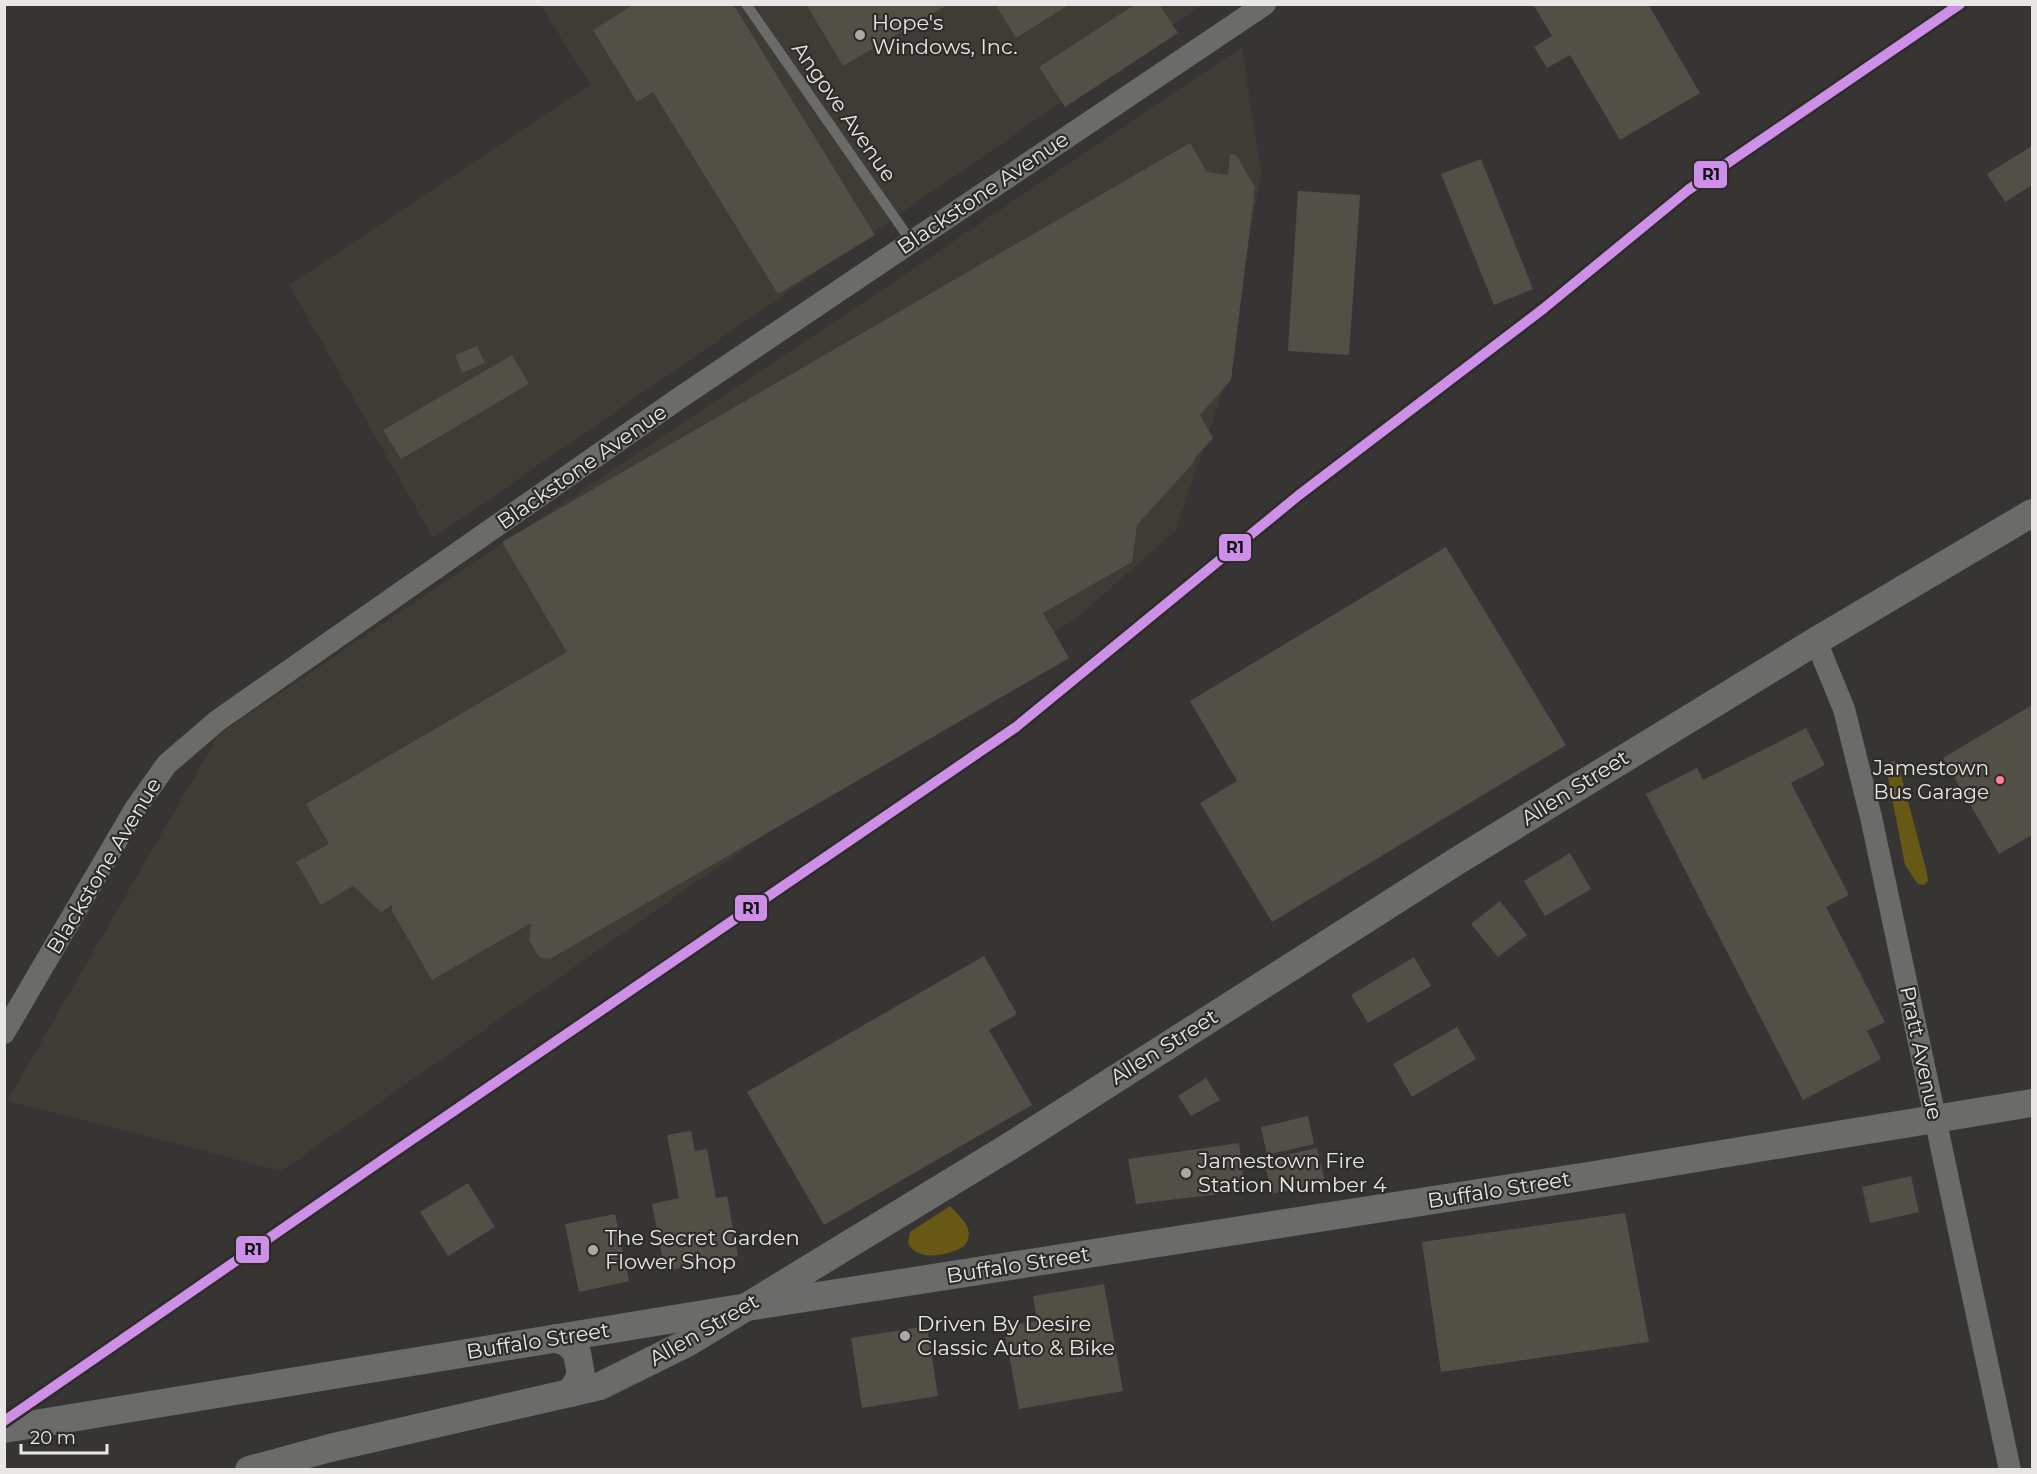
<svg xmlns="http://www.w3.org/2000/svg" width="2037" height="1474" viewBox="0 0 2037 1474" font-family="Montserrat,sans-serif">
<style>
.built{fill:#3e3c34}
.green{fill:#675815}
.building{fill:#524f46}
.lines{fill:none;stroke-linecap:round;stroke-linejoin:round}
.service{stroke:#6b6b6a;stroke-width:10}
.minor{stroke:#6b6b6a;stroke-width:22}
.tertiary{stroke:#6b6b6a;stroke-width:28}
.rail-1-casing{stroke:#2d2c29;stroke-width:15}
.rail-1{stroke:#ce8fe9;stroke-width:10}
.poi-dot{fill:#aaa9a7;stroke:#2d2c29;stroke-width:2}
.bus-dot{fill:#ff8098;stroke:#2d2c29;stroke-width:2}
.labels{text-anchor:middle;stroke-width:4.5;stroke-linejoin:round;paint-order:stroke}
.bus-label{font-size:20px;fill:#e8e7e5;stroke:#2d2c29;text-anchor:end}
.poi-label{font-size:21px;fill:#e8e7e5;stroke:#2d2c29;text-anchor:start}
.street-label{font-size:21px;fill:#e8e7e5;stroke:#2d2c29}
.line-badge{stroke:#2d2c29;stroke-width:2}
.pale-badge-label{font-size:16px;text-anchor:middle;font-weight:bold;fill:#111}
</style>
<rect width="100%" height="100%" fill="#363534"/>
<!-- built -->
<g class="built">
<path d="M540,5h661l-768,533 -144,-253 302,-200z"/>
<path d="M1242,48l19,124 -36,212 -49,146 -95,84 -800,557 -274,-70 212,-367z"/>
</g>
<!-- green -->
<g class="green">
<path d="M1895,761l4,6 28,106 1,8 -4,4 -6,-1 -13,-19 -18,-93 3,-10z"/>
<path d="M950,1206c11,12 27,24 14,40 -15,10 -47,16 -56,-3l2,-11z"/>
</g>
<!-- building -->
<g class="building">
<path d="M630,4h103l142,231 -97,59 -125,-202 -16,10 -44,-72 38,-24z"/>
<path d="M806,4h143l-106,62z"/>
<path d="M995,4h75l-54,34z"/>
<path d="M1136,4h23l19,29 -113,74 -26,-40z"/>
<path d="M1533,4h115l52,89 -80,47 -50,-85 -23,13 -13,-21 18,-11z"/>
<path d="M1190,143l17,29 21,3 2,-21 6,1 19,32 -24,193 -31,35 13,23 -18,20 -1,4 -57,63 -5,37 -89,51 26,45 -519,301 -11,-2 -10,-17 2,-17 -99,57 -40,-69v-6l-11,7 -28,-26 -32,19 -25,-43 33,-18 -23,-40 261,-152 -65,-110z"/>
<path d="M2032,146v39l-27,17 -18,-28z"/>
<path d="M1481,159l52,130 -39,16 -53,-131z"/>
<path d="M1298,191l62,4 -11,160 -61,-4z"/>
<path d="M477,346l8,17 -23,10 -7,-18z"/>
<path d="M512,355l17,29 -128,75 -18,-29z"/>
<path d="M1446,547l120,198 -294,177 -72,-119 37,-22 -47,-80z"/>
<path d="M2032,705v130l-33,19 -56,-96z"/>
<path d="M1806,728l19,37 -34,18 58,112 -23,12 59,115 -18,9 14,28 -78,41 -157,-306 51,-26 6,12z"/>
<path d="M1570,853l21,36 -46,27 -21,-35z"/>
<path d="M1500,901l27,34 -29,22 -27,-33z"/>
<path d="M984,956l33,58 -28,16 43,75 -208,120 -77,-133z"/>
<path d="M1414,957l17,29 -63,37 -17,-28z"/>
<path d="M1457,1027l19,32 -64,38 -19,-33z"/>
<path d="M1206,1078l14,22 -29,16 -13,-20z"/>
<path d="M1308,1116l6,28 -47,11 -6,-28z"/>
<path d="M691,1131l4,20 12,-2 9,49 11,-2 11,60 -73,15 -13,-67 27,-6 -12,-63z"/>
<path d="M1239,1143l6,48 -109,13 -8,-45z"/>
<path d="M1317,1148l8,34 -53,12 -8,-34z"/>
<path d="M1911,1176l8,36 -49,11 -8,-36z"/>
<path d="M468,1183l27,44 -47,29 -28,-44z"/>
<path d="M1625,1213l24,129 -208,30 -19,-130z"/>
<path d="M615,1214l14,67 -50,11 -14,-68z"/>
<path d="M1104,1284l19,107 -104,18 -15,-82 33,-6 -4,-25z"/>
<path d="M927,1326l11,70 -76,12 -11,-70z"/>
</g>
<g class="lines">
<!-- service -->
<path class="service" d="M746,4l165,237"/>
<!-- minor -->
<g class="minor">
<path d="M1816,641l28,68 27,108 139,653"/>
<path d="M4,1033l131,-224 32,-45 50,-43 461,-322 587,-395"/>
</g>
<!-- tertiary -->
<g class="tertiary">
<path d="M556,1338l12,5 9,10 4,22 -10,18"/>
<path d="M4,1429l743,-122 841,-131 444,-73"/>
<path d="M249,1470l81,-22 270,-62 87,-43 325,-198 445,-284 359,-220 216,-128"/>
</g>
<defs>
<path id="rail-1" d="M4,1421l384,-265 628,-429 283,-232 244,-186 145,-119 272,-186"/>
</defs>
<!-- rail-1 casing -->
<use href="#rail-1" class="rail-1-casing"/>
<!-- rail-1 -->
<use href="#rail-1" class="rail-1"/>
</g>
<!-- markers -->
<g class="poi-dot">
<circle cx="860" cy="35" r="6"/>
<circle cx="1186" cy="1173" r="6"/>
<circle cx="593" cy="1250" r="6"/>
<circle cx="905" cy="1336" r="6"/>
</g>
<circle class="bus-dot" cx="2000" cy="780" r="5"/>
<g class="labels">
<!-- bus labels -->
<g class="bus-label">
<text x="1989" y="775">Jamestown<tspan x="1989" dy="24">Bus Garage</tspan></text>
</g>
<!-- poi labels -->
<g class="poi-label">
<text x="872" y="30">Hope's<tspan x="872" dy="24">Windows, Inc.</tspan></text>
<text x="1198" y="1168">Jamestown Fire<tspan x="1198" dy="24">Station Number 4</tspan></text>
<text x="605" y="1245">The Secret Garden<tspan x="605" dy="24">Flower Shop</tspan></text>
<text x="917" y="1331">Driven By Desire<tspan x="917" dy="24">Classic Auto &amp; Bike</tspan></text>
</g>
<!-- street labels -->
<g class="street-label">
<text transform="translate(844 112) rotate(55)" y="7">Angove Avenue</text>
<text transform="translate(983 193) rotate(-34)" y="7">Blackstone Avenue</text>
<text transform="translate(582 467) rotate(-35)" y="7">Blackstone Avenue</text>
<text transform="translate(1575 788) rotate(-32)" y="7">Allen Street</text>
<text transform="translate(104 866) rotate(-59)" y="7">Blackstone Avenue</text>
<text transform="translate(1164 1047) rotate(-32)" y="7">Allen Street</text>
<text transform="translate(1921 1053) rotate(78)" y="7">Pratt Avenue</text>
<text transform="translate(1499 1190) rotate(-9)" y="7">Buffalo Street</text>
<text transform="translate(1018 1265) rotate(-9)" y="7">Buffalo Street</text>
<text transform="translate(704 1330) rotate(-30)" y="7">Allen Street</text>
<text transform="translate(538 1341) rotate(-9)" y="7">Buffalo Street</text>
</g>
</g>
<g class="line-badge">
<rect x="1693" y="160" width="35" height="29" rx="6" fill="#ce8fe9"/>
<rect x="1218" y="533" width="34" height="29" rx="6" fill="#ce8fe9"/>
<rect x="734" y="894" width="34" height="28" rx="6" fill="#ce8fe9"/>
<rect x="235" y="1235" width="35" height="29" rx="6" fill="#ce8fe9"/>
</g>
<g class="pale-badge-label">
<text x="1711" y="180">R1</text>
<text x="1235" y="553">R1</text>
<text x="751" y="914">R1</text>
<text x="253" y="1255">R1</text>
</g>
<!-- border -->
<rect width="2037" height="1474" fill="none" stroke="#e8e7e5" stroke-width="12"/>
<!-- scale -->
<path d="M21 1444v9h86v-9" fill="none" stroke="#e8e7e5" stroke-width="3"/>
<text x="30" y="1444" font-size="18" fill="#e8e7e5" stroke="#2d2c29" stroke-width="4.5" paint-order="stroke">20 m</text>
</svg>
